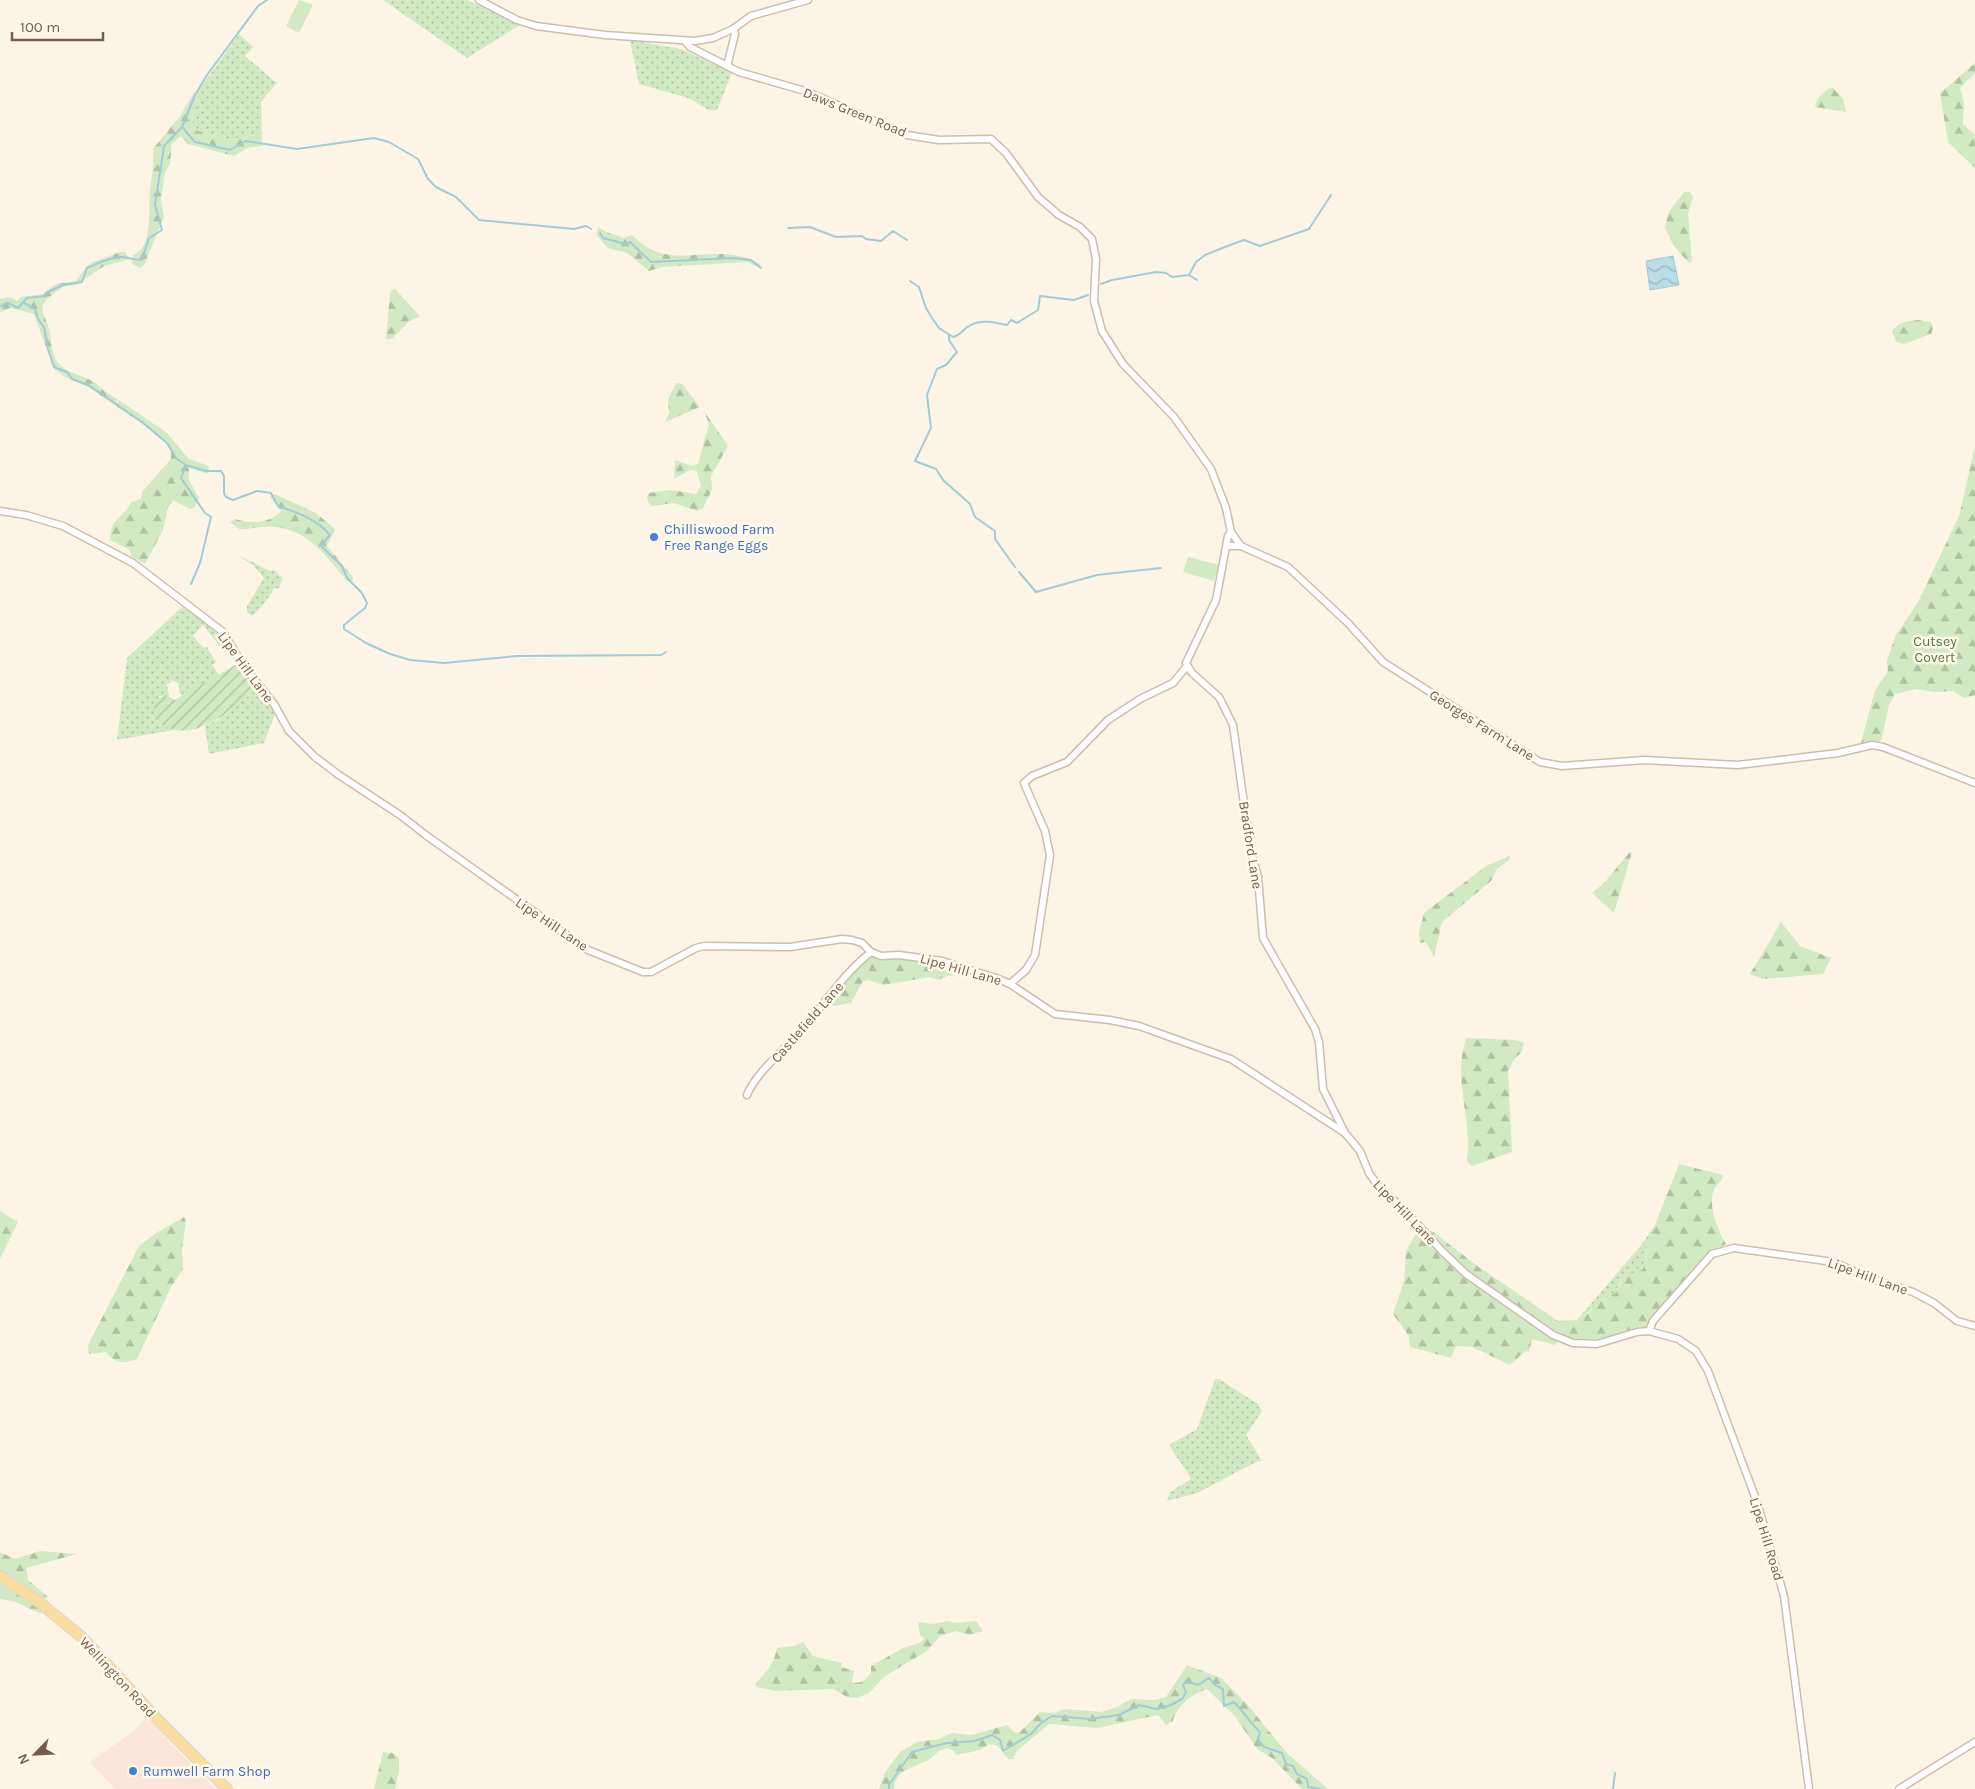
<svg xmlns="http://www.w3.org/2000/svg" width="1975" height="1789" viewBox="0 0 1975 1789" font-family="Karla,sans-serif">
<style>
.commercial{fill:#fce6d9}
.grass{fill:url(#grass-dots)}
.forest{fill:url(#forest-firs)}
.park{fill:#d1eac4}
.garden{fill:url(#garden-furrows)}
.water{fill:url(#water-waves);stroke:#a0cbd7}
.lines{fill:none;stroke-linecap:round;stroke-linejoin:round}
.stream{stroke:#a0cbd7;stroke-width:2}
.street-casing{stroke:#cebdac;stroke-width:9}
.primary-casing{stroke:#dbd5d0;stroke-width:12}
.street{stroke:#fff;stroke-width:6}
.primary{stroke:#fade9f;stroke-width:10}
.shop-dot{fill:#3f7fe0;stroke:#fff9ec;stroke-width:2}
.labels{text-anchor:middle;stroke-width:5;stroke-linejoin:round;paint-order:stroke}
.street-label{font-size:14px;fill:#755d4a;stroke:#fff9ec}
.shop-label{font-size:14px;fill:#366cbe;stroke:#fff9ec;text-anchor:start}
.park-label{font-size:14px;fill:#4f7b42;stroke:#fff9ec}
</style>
<defs>
<pattern id="grass-dots" width="8" height="8" patternUnits="userSpaceOnUse" patternTransform="scale(1.25)"><rect width="8" height="8" fill="#d1eac4"/><path d="M2 2h.1M6 6h.1" fill="none" stroke="#aec1a1" stroke-width="1.8" stroke-linecap="round"/></pattern>
<pattern id="forest-firs" width="22" height="20" patternUnits="userSpaceOnUse" patternTransform="scale(1.25)"><rect width="22" height="20" fill="#d1eac4"/><path d="M5 1l3.5 6h-7zM16 11l3.5 6h-7z" fill="#aec1a1"/></pattern>
<pattern id="garden-furrows" width="10" height="10" patternUnits="userSpaceOnUse" patternTransform="scale(1.25)"><rect width="10" height="10" fill="#d1eac4"/><path d="M-1 1l2-2M0 10L10 0M9 11l2-2" fill="none" stroke="#aec1a1"/></pattern>
<pattern id="water-waves" width="16" height="10" patternUnits="userSpaceOnUse" patternTransform="scale(1.25)"><rect width="16" height="10" fill="#badce6"/><path d="M0 5q4-4 8 0t8 0" fill="none" stroke="#9cb6bc"/></pattern>
</defs>
<rect width="100%" height="100%" fill="#fcf5e5"/>
<!-- commercial -->
<path class="commercial" d="M147,1717l9,10 59,62h-100l-25,-27 44,-31z"/>
<!-- grass -->
<g class="grass">
<path d="M383,0h84l53,25 -53,33z"/>
<path d="M239,34l14,13 -8,9 32,27 -16,19 1,38 -9,-5 -24,5 -31,-9 -5,-4 -1,-7 6,-22 -2,-4z"/>
<path d="M630,40l51,9 51,24 -15,37h-8l-21,-12 -49,-14z"/>
<path d="M236,554l34,17 4,-1 9,8 -4,10 -5,1 -11,16 -11,11 -5,-4v-6l17,-28 -11,-13z"/>
<path d="M183,606c20,15 53,31 55,59l-9,-14 -4,2 -22,-28 -10,11 11,12 3,-1 9,15 -4,3 8,11 -38,20 -2,-2 -2,-11 -7,-3v3l-4,1 2,12h-10l-3,24 18,10 -57,10 10,-82z"/>
<path d="M258,688l17,26 -11,29 -55,11 -4,-28 13,-6z"/>
<path d="M1656,1224l-7,16 -6,29 -23,14 -5,10c-16,7 -24,19 -38,27l65,-76z"/>
<path d="M1215,1379h4l39,25 4,7 -16,24 16,26h-4l-61,32 -30,8 3,-9 21,-13c-3,-7 -16,-24 -22,-34l28,-16z"/>
</g>
<!-- forest -->
<g class="forest">
<path d="M1975,63v10l-15,15 4,15 -1,21 12,11v33l-27,-26 -8,-49z"/>
<path d="M1832,87l11,12 3,13 -31,-5c2,-10 8,-15 17,-20z"/>
<path d="M195,91l3,7 -6,22 1,7 5,4 31,9 24,-5 9,5v6l-15,2 -13,8 -46,-12 -7,-8 -9,7 -2,21 -5,8 -4,27 3,18 -20,48 -4,3 -8,-4 1,-9c21,-8 15,-46 17,-64 2,-15 4,-27 3,-42l27,-33z"/>
<path d="M1684,192h6l3,5 -5,17 4,48 -3,1 -15,-17 -9,-18 3,-15z"/>
<path d="M598,227l8,5 18,6 8,-3c40,42 83,2 129,30l-3,2 -11,-5 -85,5 -13,4 -22,-18 -19,-5 -11,-12z"/>
<path d="M120,252h5l4,6 -3,2 -22,6 -28,19 -13,2 -16,12 -5,7c1,10 6,17 8,26 2,11 1,24 10,33 10,10 25,10 35,18 8,6 13,12 23,16l-4,6 -27,-19 -18,-7 -15,-10 -20,-55 -24,-6 -10,5v-14l10,-2 7,4 4,-4 22,-3 13,-10 20,-3 10,-14 7,-5z"/>
<path d="M394,288l26,28 -12,6 -16,17h-6l4,-46z"/>
<path d="M1918,320l13,2 2,6 -2,6 -27,10 -8,-2 -4,-11c6,-9 17,-10 26,-11z"/>
<path d="M676,383l6,1 18,23 -35,15 4,-9 -1,-13z"/>
<path d="M119,400l48,33 22,26 20,7 -1,8 -19,-6v12l10,18 -5,10 -4,1 -17,-9 -5,7 -5,23 -18,34 -14,-8 -1,-6 -20,-10c1,-24 14,-21 21,-38l10,-3 1,-7 29,-33v-7l-7,-13 -48,-33z"/>
<path d="M704,411l24,35 -17,30 1,13 -2,5 -7,14 -6,3 -23,-8 -22,3 -4,-4 -1,-6 2,-3 21,-3 26,4 5,-8 -4,-15 -7,-1 -16,9 1,-19 17,6 6,-2 11,-40z"/>
<path d="M1975,446v249l-11,3 -11,-7 -19,1 -18,-3 -21,5 -6,11 -8,36 -20,2 14,-53 13,-18 -1,-11 8,-24 23,-35 41,-86z"/>
<path d="M275,494l41,19 19,16 -8,17 26,31v4h-6c-21,-25 -38,-51 -73,-54 -11,-1 -24,2 -35,2l-9,-7 5,-3c16,5 35,5 46,-8l-11,-14z"/>
<path d="M1632,852l-18,61 -22,-20 12,-10 25,-30z"/>
<path d="M1511,855l-2,5 -12,9 -6,12 -49,41 -8,35 -8,-15 -6,1 -1,-10 5,-20 62,-47z"/>
<path d="M1781,922l19,24 31,12 -8,16 -60,5 -13,-5z"/>
<path d="M870,957c21,-2 79,1 92,18l-15,1 -9,4 -8,-3 -47,8 -15,-5 -5,1 -12,22 -16,3 -4,-2 -1,-4 24,-31z"/>
<path d="M1466,1038l49,2 9,3 -2,9 -7,6 -7,13 4,81 -40,14 -5,-5c6,-45 -15,-79 -1,-123z"/>
<path d="M1679,1164l44,11 -1,5c-20,13 -6,47 4,64 -15,6 -21,17 -32,28 -17,17 -33,35 -48,55 -14,-1 -21,5 -34,9 -17,5 -33,4 -50,0l-7,9 -23,-6 -3,13 -4,-1 -15,14 -38,-18 -16,-1 -5,12 -41,-11 -1,-11 -16,-22 11,-33 2,-30 10,-17 16,-3 44,34 82,56 19,-1 13,-8 6,-8 19,-11 12,-19 8,-1 8,-4 6,-29z"/>
<path d="M0,1211l18,11 -18,37z"/>
<path d="M184,1217l2,4 -4,28 1,20 -12,18 -34,72c-14,5 -21,5 -31,-7l-17,2 -1,-9 51,-99 17,-13z"/>
<path d="M40,1551l37,3 -51,14 2,12 20,17 -4,3 -44,-29v-19l15,7z"/>
<path d="M0,1582l41,28v4l-28,-13 -13,-2z"/>
<path d="M947,1621l8,2 21,-2 7,10 -14,4 -12,-4 -17,5 -13,15 -42,25 -16,17 -12,5 -10,-1 -14,-8 -58,2 -18,-4 -2,-3c11,-12 19,-19 22,-36l17,-2 9,-4 10,14 29,7 -1,4 13,4 -2,11c8,3 15,-3 19,-9v-7l32,-18 19,-6 2,-4 -4,-3 -2,-13 15,2z"/>
<path d="M1187,1665l34,13 26,26 40,49 41,36h-26l-30,-31 -15,-9 -23,-34 -27,-26c-15,5 -30,16 -34,32l-7,4 -8,-10 -61,13 -48,-4 -32,27 -4,8h-5l-10,-13 -8,-2 -10,6 -24,5 -2,-4 -7,-3c-13,4 -10,7 -19,12 -14,8 -33,9 -34,29h-15l6,-17 15,-20 17,-10 22,-3 13,-6 19,2 36,-10 8,8 5,-1 20,-20 15,1 10,-4 36,3 16,-5 14,-8 24,1 11,-3z"/>
<path d="M383,1752l10,1 6,5v13l-4,18h-21z"/>
</g>
<!-- park -->
<g class="park">
<path d="M299,0l14,5 -14,28 -13,-7z"/>
<path d="M1188,557l31,8 -5,16 -31,-9z"/>
</g>
<!-- garden -->
<path class="garden" d="M237,664l21,24c-26,21 -68,62 -102,32l-3,-20 13,-5 9,5z"/>
<!-- water -->
<path class="water" d="M1673,256l6,29 -29,5 -4,-29z"/>
<g class="lines">
<!-- stream -->
<g class="stream">
<path d="M182,127l13,-32 12,-20 51,-69 9,-6"/>
<path d="M788,228l22,-1 26,10 26,-1 4,3 15,2 12,-10 14,9"/>
<path d="M600,233l3,5 23,6 4,-2 21,20 82,-4 18,2 10,8"/>
<path d="M1189,275l8,5"/>
<path d="M910,281l9,6 7,21 6,10 7,10 14,9c8,-2 10,-8 16,-11 11,-7 25,-4 38,-1l4,-5 6,3 21,-13 2,-14 34,4 14,-5"/>
<path d="M1101,284l11,-4 44,-8 10,1 6,4 17,-2 7,-13 9,-7 33,-13 6,-2 16,6 49,-17 22,-34"/>
<path d="M24,303l11,6 3,10 6,8 4,22 6,18 13,5 5,7 18,7 52,36 25,21 10,16 9,6 -5,13 24,35 6,4 -11,46 -9,21"/>
<path d="M0,306l8,-3 10,5 9,-10 19,-2 2,-4 15,-7 19,-3 5,-14c10,-4 24,-12 35,-11 7,1 13,3 20,3l7,-22 13,-8 -7,-25 9,-59 18,-19 13,15 35,8 16,-9 51,8 77,-11 15,4 29,17 10,20 8,8 20,10 23,23 95,9 12,-3 5,3"/>
<path d="M949,336v4l8,12 -11,13 -9,4 -10,26 4,33 -16,33 21,8 7,11 27,24 5,13 20,14v8l20,28"/>
<path d="M186,465l20,6h15l3,5v17l2,4 7,3 24,-9 14,2 7,13c20,7 39,13 52,29l-9,11 21,20 5,12 15,15 5,10 -2,5 -21,17v4l22,14 24,11 20,6 34,3 73,-7 144,-1 5,-3"/>
<path d="M1019,572l17,20 61,-17 64,-7"/>
<path d="M889,1789v-4l23,-33 35,-9 28,-2 17,-6 8,5 3,11 28,-17 10,-11 11,-7 38,3 29,-4 20,-10 17,4 15,-4 11,-6 4,-6 -3,-8 3,-4 12,4 11,-7 6,7 8,4 1,17 10,-4c10,10 16,21 26,30l-2,7 6,8 18,6 4,11 7,2 4,8 10,5 1,8 12,2"/>
<path d="M1613,1789l2,-16"/>
</g>
<defs>
<g id="street">
<path d="M479,0l38,20 19,6 69,9 90,6 18,-3 20,-9 18,-13 57,-16"/>
<path d="M685,41l5,6 49,25 66,19 102,44 32,5 52,-1 15,14 32,44 21,18 21,12 12,12 4,20 -2,42 8,30 21,33 51,53 37,52 15,39 5,24 -3,4 -12,64 -30,63 6,10 27,24 14,28 17,122 8,30 5,61 52,91 4,13 4,47 22,44"/>
<path d="M727,66l8,-32 -2,-5"/>
<path d="M0,511l26,4 37,11 70,37 90,69 20,33 31,39 15,27 26,26 24,18 61,40 27,21 161,114 55,22h8l45,-24 8,-2 86,1 52,-8 10,1 10,3 9,9 10,4 18,-1 43,6 54,17 14,6 45,30 55,6 29,6 92,33 114,74 15,18 9,22 13,18 19,15 41,45 24,23 87,61 20,8 24,1 40,-12 12,-1 29,8 18,12 12,20 49,131 27,94 25,193"/>
<path d="M1231,532l10,14"/>
<path d="M1227,546h14l47,21 60,56 35,39 157,100 22,4 82,-6 94,5 100,-12 34,-8 11,2 92,36"/>
<path d="M1010,984l16,-14 9,-15 15,-100 -5,-24 -21,-48 8,-7 35,-14 41,-42 32,-21 33,-16 14,-17"/>
<path d="M747,1095c8,-21 36,-44 52,-62 24,-27 44,-59 72,-81"/>
<path d="M1649,1331l4,-10 59,-67 22,-6 99,14 39,17 41,13 21,11 23,18 18,5"/>
<path d="M1899,1789l76,-47"/>
</g>
<path id="primary" d="M0,1576l40,27 43,35 77,84 67,67"/>
</defs>
<!-- street casing -->
<use href="#street" class="street-casing"/>
<!-- primary casing -->
<use href="#primary" class="primary-casing"/>
<!-- street -->
<use href="#street" class="street"/>
<!-- primary -->
<use href="#primary" class="primary"/>
</g>
<!-- markers -->
<g class="shop-dot">
<circle cx="654" cy="537" r="5"/>
<circle cx="133" cy="1771" r="5"/>
</g>
<g class="labels">
<!-- street labels -->
<g class="street-label">
<text transform="translate(855 112) rotate(22)" y="5">Daws Green Road</text>
<text transform="translate(246 667) rotate(54)" y="5">Lipe Hill Lane</text>
<text transform="translate(1482 725) rotate(32)" y="5">Georges Farm Lane</text>
<text transform="translate(1251 845) rotate(81)" y="5">Bradford Lane</text>
<text transform="translate(552 924) rotate(34)" y="5">Lipe Hill Lane</text>
<text transform="translate(961 969) rotate(16)" y="5">Lipe Hill Lane</text>
<text transform="translate(807 1022) rotate(-49)" y="5">Castlefield Lane</text>
<text transform="translate(1405 1212) rotate(46)" y="5">Lipe Hill Lane</text>
<text transform="translate(1868 1276) rotate(20)" y="5">Lipe Hill Lane</text>
<text transform="translate(1767 1539) rotate(73)" y="5">Lipe Hill Road</text>
<text transform="translate(118 1677) rotate(47)" y="5">Wellington Road</text>
</g>
<!-- shop labels -->
<g class="shop-label">
<text x="664" y="534">Chilliswood Farm<tspan x="664" dy="16">Free Range Eggs</tspan></text>
<text x="143" y="1776">Rumwell Farm Shop</text>
</g>
<!-- park labels -->
<g class="park-label">
<text x="1935" y="646">Cutsey<tspan x="1935" dy="16">Covert</tspan></text>
</g>
</g>
<!-- north arrow -->
<g transform="translate(35 1754) rotate(246)" stroke="#fff9ec" stroke-width="4" paint-order="stroke">
<path d="M0-4L9 19L0 12L-9 19Z" fill="#755d4a"/>
<text y="-8" font-size="14" font-weight="bold" text-anchor="middle" fill="#755d4a">N</text>
</g>
<!-- scale -->
<path d="M12 32v8h91v-8" fill="none" stroke="#755d4a" stroke-width="2.5"/>
<text x="20" y="32" font-size="15" fill="#755d4a" stroke="#fff9ec" stroke-width="4" paint-order="stroke">100 m</text>
</svg>
